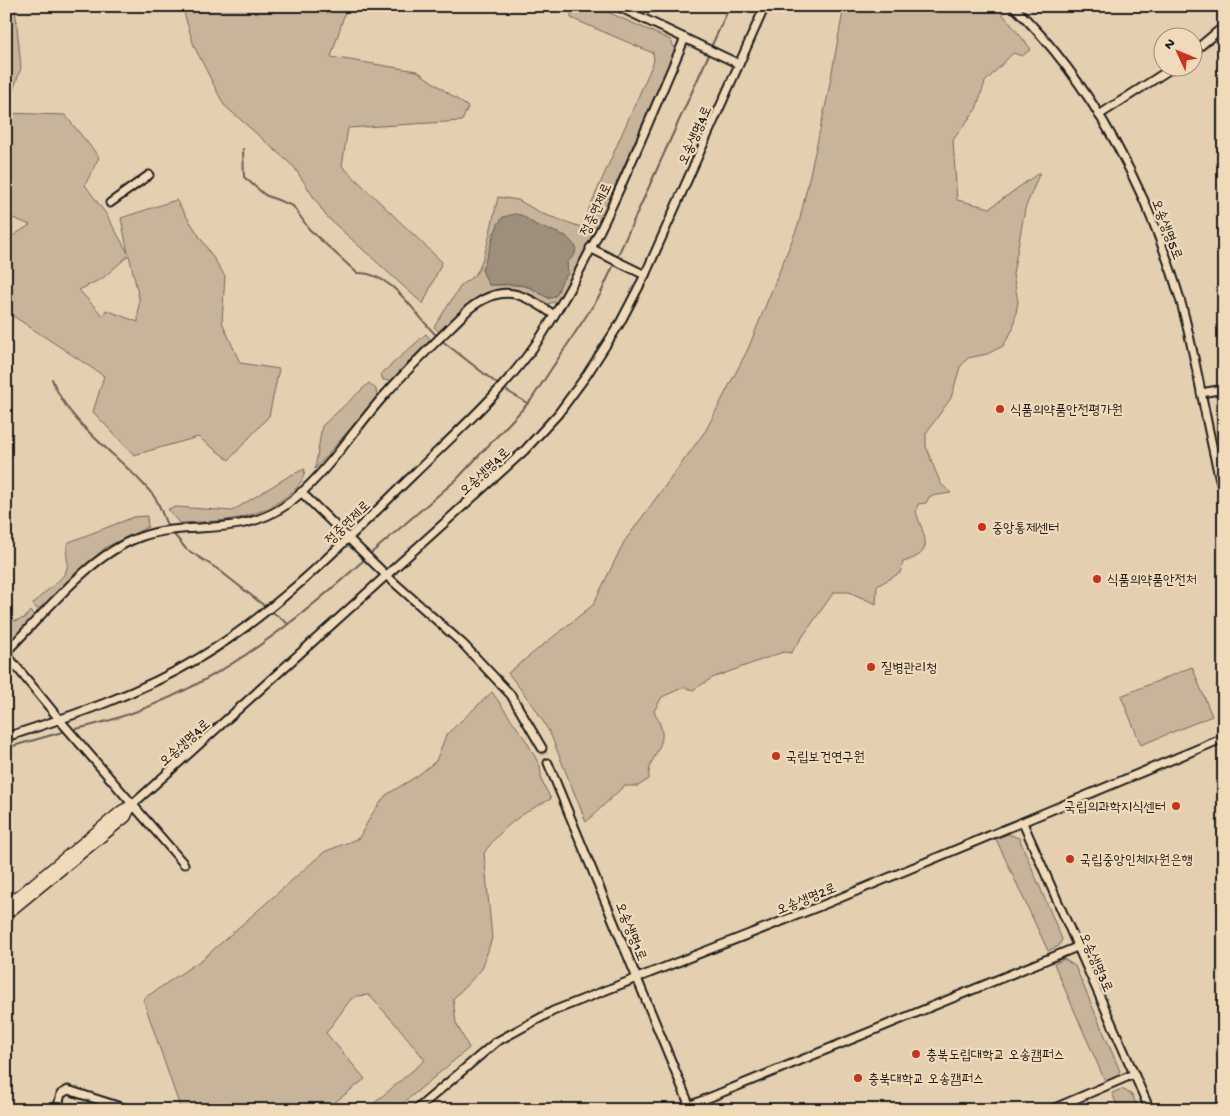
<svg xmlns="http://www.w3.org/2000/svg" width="1230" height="1116" viewBox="0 0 1230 1116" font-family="'Gochi Hand','Poor Story',sans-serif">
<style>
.green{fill:#c7b49b;stroke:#72685c;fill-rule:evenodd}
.water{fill:#9d8f7c;stroke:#696156}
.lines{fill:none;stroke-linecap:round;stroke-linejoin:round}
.stream{stroke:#696156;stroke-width:2}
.minor-tunnel{stroke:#bcab92;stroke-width:7;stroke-dasharray:7 3.5;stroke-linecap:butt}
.minor-casing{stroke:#1c1c1c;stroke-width:11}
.major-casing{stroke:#1c1c1c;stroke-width:12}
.minor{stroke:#f1daba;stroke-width:7}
.major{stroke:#f1daba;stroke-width:9}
.poi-dot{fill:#c8321e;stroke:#f1daba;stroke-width:2}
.labels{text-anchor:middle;stroke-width:4.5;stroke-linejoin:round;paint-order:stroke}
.street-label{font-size:14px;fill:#1c1c1c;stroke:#f1daba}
.poi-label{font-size:14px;fill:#1c1c1c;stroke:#f1daba;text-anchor:start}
</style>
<rect width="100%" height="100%" fill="#e4cfb0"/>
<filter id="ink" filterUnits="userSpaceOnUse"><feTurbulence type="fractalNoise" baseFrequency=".02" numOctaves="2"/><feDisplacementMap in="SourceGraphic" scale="10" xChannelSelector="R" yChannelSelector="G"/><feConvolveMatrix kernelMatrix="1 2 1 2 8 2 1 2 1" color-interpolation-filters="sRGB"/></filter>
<g filter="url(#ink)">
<!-- green -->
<g class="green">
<path d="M6,6h9l6,62 -15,42z"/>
<path d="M182,6h165l-16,51 86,14 51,36 -6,14 -114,7 -6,38 100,96 -19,42 -97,-88 -32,-49 -70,-62 -30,-59z"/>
<path d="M571,6h23l77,34 4,10 -81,183 -36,68 -11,3c-51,-32 -71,-8 -108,28l-5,-5 28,-43 12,-8 5,-7 8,-23 11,-49 20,3 25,14 38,13 73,-166 -1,-8 -82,-35zM521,215l15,10 30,11 9,18 -8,9 1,11 -8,7 -3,13 -8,5c-23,-18 -34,-13 -60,-14l-7,-15 8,-17 3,-20z"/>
<path d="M844,6h152l35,43 -9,7 -9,-3 -28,29 -9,27 -23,31 4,60 33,8 50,-36 -15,37 -12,65 5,28 -5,27 -10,17 -16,8 -19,4 -8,9 -9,31 -25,35v13l9,24 6,14 10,9 -21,3 -4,7 -8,1 -2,7c7,26 22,41 -13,51l-3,11 -23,13 -1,18 -27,-12h-15l-43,61 -8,-1 -71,26 -19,12 -9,-3 -22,10 -8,14c4,8 9,17 8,27 -3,16 -15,25 -13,41l-11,7h-14l-38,36 -36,-89 -15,-25 -27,-35 85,-68 31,-63 82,-112 42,-81 51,-126 28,-124z"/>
<path d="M6,113l59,2 34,42 -14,28 21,29 22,39 -7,-35 55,-18 49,76 -3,46 18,41 39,6 -10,47 -40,44 -31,-23 -64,18 -41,-43 11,-36 -97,-64 -1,-72 24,-15 -24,-10zM129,255l10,43 -1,24 -32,-12 -3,6 -24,-26 24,-12z"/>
<path d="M426,334l5,6 -39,41 -9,-1 -2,-6z"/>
<path d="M369,383l7,6 1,9 -62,71 7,-43z"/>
<path d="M305,469c-1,14 -11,22 -22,30 -34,23 -64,22 -104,24l-11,-14 8,-2 56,4 57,-35z"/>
<path d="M147,516l1,11 -42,20 -64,60 -5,2 -4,-5c9,-11 24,-19 32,-31 6,-10 -2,-21 4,-31l65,-25z"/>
<path d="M30,611l5,6 -22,22h-7v-16l19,-5z"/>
<path d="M1192,667l20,49 -71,29 -20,-49z"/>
<path d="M492,692l35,50 13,24 2,16 9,17c-28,13 -49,28 -67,54l8,85 -10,31 -29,30 3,24 13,25 -74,62h-29l59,-50 -24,-30 -32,-35 -12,1 -6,3 -25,34 39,46 -40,31h-144l-38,-111 61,-41 120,-106 35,-14 13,-24 14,-19 31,-19 19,-15 10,-26z"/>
<path d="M1008,834l11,4 43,101 -3,7 -11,5 -52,-112z"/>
<path d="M1064,959l11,7 45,105 -3,7 -12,3 -51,-117z"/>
<path d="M1122,1089l10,6 7,15h-20l-7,-17z"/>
</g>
<!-- water -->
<path class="water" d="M515,214l6,1 15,10 30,11 10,11 -1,7 -8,9 1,11c-10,8 -8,19 -14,23 -6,4 -18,-7 -25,-10 -14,-5 -26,-2 -40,-2l-7,-15 16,-46 5,-7z"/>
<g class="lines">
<!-- stream -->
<g class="stream">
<path d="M711,47l19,-41"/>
<path d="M243,149l1,28 21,18 28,11 16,23 48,44c35,-2 58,42 80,63"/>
<path d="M441,340l59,46"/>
<path d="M52,379c17,48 69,76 100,115 9,9 10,24 17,34"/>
<path d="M504,389l23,14"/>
<path d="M172,532l14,17 33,21 48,38"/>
<path d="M369,555l88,-76 74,-79 69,-105 110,-243"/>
<path d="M271,611l16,12"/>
<path d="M71,730c116,-23 209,-93 294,-171"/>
<path d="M6,748l60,-17"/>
</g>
<!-- minor-tunnel -->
<path class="minor-tunnel" d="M542,748l6,15"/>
<defs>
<g id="minor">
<path d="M617,6l122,58"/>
<path d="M1013,6c81,78 135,186 167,293 18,64 26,131 44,196"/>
<path d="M1192,53l32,-27"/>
<path d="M1099,115l73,-47"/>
<path d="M110,203l39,-28"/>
<path d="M590,248l55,27"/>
<path d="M1201,393l23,-4"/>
<path d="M301,492l87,85 75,67 48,51 31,53"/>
<path d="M6,652c38,-38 83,-97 134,-115 46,-17 96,1 143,-30 37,-24 69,-75 99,-109 27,-31 58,-60 87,-89 33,-26 53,-17 85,6"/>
<path d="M6,654l58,71 120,139"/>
<path d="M6,737c66,-21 133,-43 193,-79 82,-49 147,-118 215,-184 45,-44 93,-86 128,-139 59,-91 99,-197 143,-297"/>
<path d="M548,763l143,346"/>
<path d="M132,805l392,-354 34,-37 28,-38 34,-53 25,-48 120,-269"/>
<path d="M1023,823l127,287"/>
<path d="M57,1110l4,-16 7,-4 62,20"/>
<path d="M416,1110l80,-68 57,-31 270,-106 401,-167"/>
<path d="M679,1110l398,-163"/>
<path d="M1050,1110l84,-36"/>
<path d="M1215,1110l9,-4"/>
</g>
<g id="major">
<path d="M6,906l116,-96 10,-5"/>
<path d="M6,915l120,-98 6,-12"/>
</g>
</defs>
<!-- minor casing -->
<use href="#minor" class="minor-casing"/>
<!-- major casing -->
<use href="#major" class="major-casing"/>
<!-- minor -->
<use href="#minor" class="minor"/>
<!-- major -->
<use href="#major" class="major"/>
</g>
</g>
<!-- markers -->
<g class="poi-dot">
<circle cx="1000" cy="409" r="5"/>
<circle cx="982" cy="527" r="5"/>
<circle cx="1097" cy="579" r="5"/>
<circle cx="871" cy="667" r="5"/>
<circle cx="776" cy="756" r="5"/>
<circle cx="1176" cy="806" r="5"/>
<circle cx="1070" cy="859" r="5"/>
<circle cx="916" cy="1054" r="5"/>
<circle cx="858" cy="1078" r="5"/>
</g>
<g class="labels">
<!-- street labels -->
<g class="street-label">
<text transform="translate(694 135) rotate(-66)" y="5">오송생명4로</text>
<text transform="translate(595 209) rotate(-65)" y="5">정중연제로</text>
<text transform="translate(1168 229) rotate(69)" y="5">오송생명5로</text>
<text transform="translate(484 471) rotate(-43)" y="5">오송생명4로</text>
<text transform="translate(347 522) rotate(-44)" y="5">정중연제로</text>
<text transform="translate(184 742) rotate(-42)" y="5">오송생명4로</text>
<text transform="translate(806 898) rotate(-22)" y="5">오송생명2로</text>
<text transform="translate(632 931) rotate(68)" y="5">오송생명1로</text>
<text transform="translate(1097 962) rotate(66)" y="5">오송생명3로</text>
</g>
<!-- poi labels -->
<g class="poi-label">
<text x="1010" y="414">식품의약품안전평가원</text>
<text x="992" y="532">중앙통제센터</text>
<text x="1107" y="584">식품의약품안전처</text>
<text x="881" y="672">질병관리청</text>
<text x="786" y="761">국립보건연구원</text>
<text x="1166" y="811" text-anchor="end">국립의과학지식센터</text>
<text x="1080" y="864">국립중앙인체자원은행</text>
<text x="926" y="1059">충북도립대학교 오송캠퍼스</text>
<text x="868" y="1083">충북대학교 오송캠퍼스</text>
</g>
</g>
<!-- margin -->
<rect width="1230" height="1116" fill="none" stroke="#f1daba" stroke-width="25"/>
<rect x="12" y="12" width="1205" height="1091" fill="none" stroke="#1c1c1c" stroke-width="2" filter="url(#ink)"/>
<!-- north arrow -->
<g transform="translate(1178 52) rotate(314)"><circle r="24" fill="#f1daba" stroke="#9c8e7b"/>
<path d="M0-4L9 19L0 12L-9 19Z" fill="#c8321e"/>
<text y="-8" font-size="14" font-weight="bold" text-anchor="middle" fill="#1c1c1c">N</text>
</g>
</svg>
